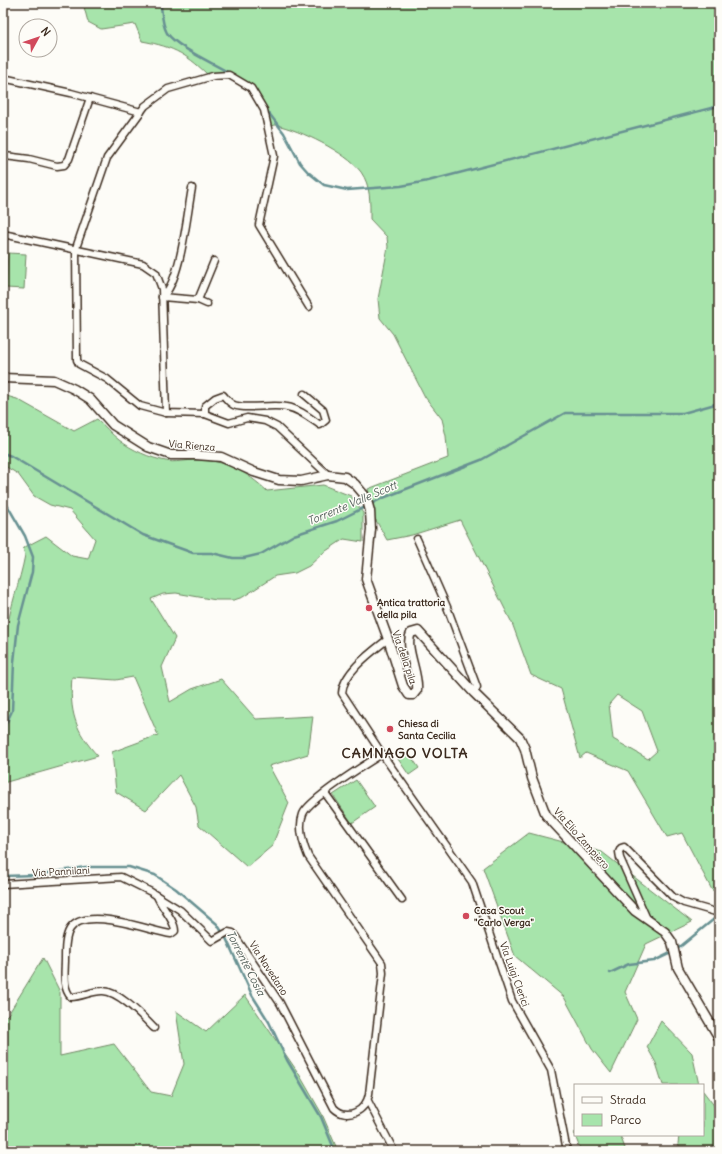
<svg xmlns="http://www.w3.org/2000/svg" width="722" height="1154" viewBox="0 0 722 1154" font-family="Delius,sans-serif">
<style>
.green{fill:#a7e4ab;stroke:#718764;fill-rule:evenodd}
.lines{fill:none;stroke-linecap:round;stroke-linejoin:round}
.stream{stroke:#679192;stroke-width:2.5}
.minor-casing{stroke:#3b2a1e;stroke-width:9}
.tertiary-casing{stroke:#3b2a1e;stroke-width:11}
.minor{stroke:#fdfcf7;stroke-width:6}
.tertiary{stroke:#fdfcf7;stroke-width:8}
.poi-dot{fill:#d1495b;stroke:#fdfcf7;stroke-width:1.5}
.labels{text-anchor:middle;stroke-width:3;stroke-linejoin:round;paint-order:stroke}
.street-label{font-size:10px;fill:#3b2a1e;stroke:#fdfcf7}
.poi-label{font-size:10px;font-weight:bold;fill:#3b2a1e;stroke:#fdfcf7;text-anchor:start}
.water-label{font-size:11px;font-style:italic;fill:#515e58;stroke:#fdfcf7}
.district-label{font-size:14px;font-weight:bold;letter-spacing:1px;fill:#3b2a1e;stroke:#fdfcf7}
</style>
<rect width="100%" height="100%" fill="#fdfcf7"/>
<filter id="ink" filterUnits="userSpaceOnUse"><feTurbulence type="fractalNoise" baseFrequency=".025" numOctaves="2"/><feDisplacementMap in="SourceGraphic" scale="8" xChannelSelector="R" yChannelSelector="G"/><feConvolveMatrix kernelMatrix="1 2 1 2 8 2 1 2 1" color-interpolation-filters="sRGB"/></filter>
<g filter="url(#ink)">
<!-- green -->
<g class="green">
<path d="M83,3h636v888l-7,-1 -30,-57 -15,4 -39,-66 -42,-18 -6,5 -19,-69 -30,-14 -19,-52 -52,-103 -48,15 -25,5 -14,-25 -5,-26 80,-31 -2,-22 -4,-17 -17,-22 -32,-63 -13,-16 -2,-19 10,-52 -1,-10 -17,-18c0,-16 1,-33 -9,-47 -15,-20 -61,-42 -85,-47 -3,0 -8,2 -12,2 -2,-7 -3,-17 -6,-24 -8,-20 -28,-26 -47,-25 -23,-23 -36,-31 -69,-37l-7,-17 -34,5 -13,-7zM617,695l25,16 15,40 -9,8 -35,-20 -4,-35z"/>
<path d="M8,253l18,1 -2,35 -18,-1z"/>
<path d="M3,395l14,4 57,32 23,-12c7,6 14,15 22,21 13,10 31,18 47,21 7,2 22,-1 30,-1 28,-1 51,12 71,31l56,-6 28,11 12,17v29l-19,-3 -21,14 -14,13 -14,7 -20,3 -32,21 -9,3h-18l-40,-7 -13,1 -12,5 24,39 -13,29 8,35 22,-13 29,-10 35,40 57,-3 -5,38 -39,12 20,37 -17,43 -25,21 -48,-42 -3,-18 -17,-32 -33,35 -30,-18 -4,-40 46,-17 -25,-58 -17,3 -44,-3c-3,33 3,55 26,79l-95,27c0,-49 -2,-98 3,-147 3,-27 14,-54 19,-81l-2,-7 23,-12 26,20 16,3 7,-20 -25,-29 -20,-5 -16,-9 -16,-22 -15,-9z"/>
<path d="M408,752l11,16 -10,7 -11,-16z"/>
<path d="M356,780l19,27 -23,16 -19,-28z"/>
<path d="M529,833l73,19 90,70 -46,22 -21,48 12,27 -26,54 -19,-24 -28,-52 -49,-41 -32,-88z"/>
<path d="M43,958l17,34v64l54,-12 37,48 20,4 13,-32 -8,-53 30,21 39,-37 54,79 23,40 16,37h-335v-132l6,-6z"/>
<path d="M661,1021l31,32 7,32h-36l-7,-22 -9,-16z"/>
<path d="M703,1091l16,21v39h-38l-3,-7 1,-9h24z"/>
<path d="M575,1132v3h45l6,16h-45l-7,-18z"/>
</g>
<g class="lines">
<!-- stream -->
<g class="stream">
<path d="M157,3l4,2c1,10 1,19 6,28 9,14 48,31 64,41"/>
<path d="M265,108l19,25 16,30 8,9 16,13 23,5 54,-4 27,-5 291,-75"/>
<path d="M3,453l8,3 132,79 50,18h19l21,5h11l17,-4 33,-19 43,-14 46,-23 98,-38 84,-47h118l36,-10"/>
<path d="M3,498l22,38 8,21 -1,15 -14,53 -4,37 -2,49 -9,19"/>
<path d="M3,876l33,-1 49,-8h44l26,8 21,14 41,35 9,14 26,57 17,27 18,38 34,57 14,34"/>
<path d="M610,973l19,-9 25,-3 21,-10 44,-36"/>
</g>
<defs>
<g id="minor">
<path d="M3,78l68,15 70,19"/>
<path d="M5,156l24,3 28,7 7,-1 5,-6 21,-61"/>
<path d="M3,234l140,30 13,9 6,16 4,124 39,1"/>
<path d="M162,297c19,-15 25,-83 30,-109"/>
<path d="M162,297l36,3 16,-39"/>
<path d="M198,300l9,4"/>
<path d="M304,394l19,16 3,10 -6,5c-10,-7 -21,-16 -33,-18 -15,-4 -45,4 -55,-3 -4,-2 -6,-6 -9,-9l-8,3 -10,8v8l24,9 18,-5 18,3 12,6 51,48"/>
<path d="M166,413l-26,-7 -33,-27 -28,-15 -2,-4 -1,-112 31,-90 38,-52 23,-17 45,-13 16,-1 22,13 13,22 10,46 -15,69 50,82"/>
<path d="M417,539l30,68 30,80 -3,6"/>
<path d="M388,639c-15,12 -45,33 -46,54l40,61 90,128 40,119 39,69 16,81"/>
<path d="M325,793l77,107"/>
<path d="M3,884l118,-7 30,15 29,18 32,31 16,-9 5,1 47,70 54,105c13,13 32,3 35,-14l14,-121 -1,-10 -74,-107c-5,-12 -10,-29 -5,-42 6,-15 63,-50 79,-60"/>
<path d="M647,919l-27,-61 -1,-6 2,-4 3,-1 49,50 11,6 35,10"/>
<path d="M154,1028c-11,-11 -36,-38 -52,-37 -11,0 -20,6 -31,6 -9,-9 -6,-26 -6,-38 0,-10 0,-22 5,-30 15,-24 79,2 101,5l4,-3c0,-11 -14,-24 -18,-35"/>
<path d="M368,1101l26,50"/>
</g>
<path id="tertiary" d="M3,378l51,2 20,9 16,10 23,26 35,22 23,8h25l25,2 33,15 25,8 22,1 27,-6 17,2 10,7 11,13 4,14 1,18 -5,50 22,60 15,47 6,9h4l4,-5c2,-17 -13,-43 -6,-57l7,-2 56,62 46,45 5,11 7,29 14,37 89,96 30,21 7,10 6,26 41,70"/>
</defs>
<!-- minor casing -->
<use href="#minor" class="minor-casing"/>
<!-- tertiary casing -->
<use href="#tertiary" class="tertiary-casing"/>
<!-- minor -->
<use href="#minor" class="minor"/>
<!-- tertiary -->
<use href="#tertiary" class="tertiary"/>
</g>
</g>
<!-- markers -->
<g class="poi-dot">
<circle cx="369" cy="608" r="4"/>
<circle cx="390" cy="729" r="4"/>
<circle cx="466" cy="916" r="4"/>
</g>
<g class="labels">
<!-- street labels -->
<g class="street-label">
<text transform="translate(192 445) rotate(5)" y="4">Via Rienza</text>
<text transform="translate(405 657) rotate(71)" y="4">Via della pila</text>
<text transform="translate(582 838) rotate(48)" y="4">Via Elio Zampiero</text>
<text transform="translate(61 871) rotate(-3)" y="4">Via Pannilani</text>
<text transform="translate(269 968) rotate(57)" y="4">Via Navedano</text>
<text transform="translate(515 974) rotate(70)" y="4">Via Luigi Clerici</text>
</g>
<!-- poi labels -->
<g class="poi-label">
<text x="377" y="606">Antica trattoria<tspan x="377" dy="12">della pila</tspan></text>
<text x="398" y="727">Chiesa di<tspan x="398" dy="12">Santa Cecilia</tspan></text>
<text x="474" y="914">Casa Scout<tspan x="474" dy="12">"Carlo Verga"</tspan></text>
</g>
<!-- water labels -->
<g class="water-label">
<text transform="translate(352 503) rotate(-23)" y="4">Torrente Valle Scott</text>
<text transform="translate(246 963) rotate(63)" y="4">Torrente Cosia</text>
</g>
<!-- district labels -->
<g class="district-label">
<text x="405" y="758">CAMNAGO VOLTA</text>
</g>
</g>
<!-- margin -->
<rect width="722" height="1154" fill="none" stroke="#fdfcf7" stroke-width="16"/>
<rect x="8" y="8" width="706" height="1138" fill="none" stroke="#3b2a1e" stroke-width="1.5" filter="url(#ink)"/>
<!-- legend -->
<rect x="574" y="1084" width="130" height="52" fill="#fdfcf7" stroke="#afa8a0"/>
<rect x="582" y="1097" width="20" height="6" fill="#fdfcf7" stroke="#afa8a0"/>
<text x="610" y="1104" font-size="12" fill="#3b2a1e">Strada</text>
<rect x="582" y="1114" width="20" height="12" fill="#a7e4ab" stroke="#afa8a0"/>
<text x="610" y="1124" font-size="12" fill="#3b2a1e">Parco</text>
<!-- north arrow -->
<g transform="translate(38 38) rotate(50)"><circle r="19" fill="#fdfcf7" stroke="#afa8a0"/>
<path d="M0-3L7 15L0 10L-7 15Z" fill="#d1495b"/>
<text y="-6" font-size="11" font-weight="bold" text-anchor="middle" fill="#3b2a1e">N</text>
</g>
</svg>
